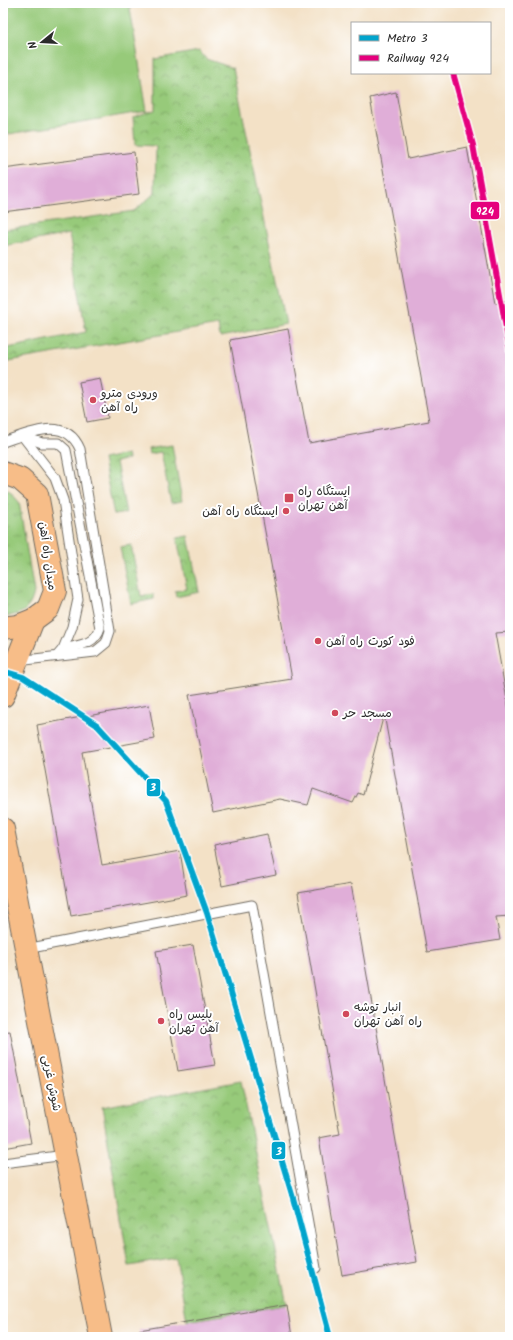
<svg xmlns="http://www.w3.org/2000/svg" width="513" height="1340" viewBox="0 0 513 1340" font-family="Kalam,'Playpen Sans Arabic',sans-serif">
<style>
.grass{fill:url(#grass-tufts);stroke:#617a52}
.park{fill:url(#park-crowns);stroke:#617a52}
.pitch{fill:#97ca7a;stroke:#617a52}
.building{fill:#e0aed8}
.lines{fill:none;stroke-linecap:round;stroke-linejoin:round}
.lane-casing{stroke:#716b61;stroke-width:11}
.primary-casing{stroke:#716b61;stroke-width:24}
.lane{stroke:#fff;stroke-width:9}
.primary{stroke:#f7bd88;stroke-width:22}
.rail-1-casing{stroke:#fff;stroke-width:9}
.rail-1{stroke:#e5007d;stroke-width:6}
.metro-1-casing{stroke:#fff;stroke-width:9}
.metro-1{stroke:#02a4cc;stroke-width:6}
.poi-dot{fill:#d1495b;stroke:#fff;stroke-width:1.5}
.labels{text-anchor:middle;stroke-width:4;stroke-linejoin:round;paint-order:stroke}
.poi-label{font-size:12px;fill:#2b2b2b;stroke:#fff;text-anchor:start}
.street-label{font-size:12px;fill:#2b2b2b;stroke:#fff}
.line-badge{stroke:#fff;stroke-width:1.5}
.badge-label{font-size:11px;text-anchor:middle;font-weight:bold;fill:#fff}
</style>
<defs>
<pattern id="grass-tufts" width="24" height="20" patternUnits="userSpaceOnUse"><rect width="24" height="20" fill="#97ca7a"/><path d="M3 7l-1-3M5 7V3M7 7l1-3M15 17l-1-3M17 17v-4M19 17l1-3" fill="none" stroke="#7ba464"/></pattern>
<pattern id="park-crowns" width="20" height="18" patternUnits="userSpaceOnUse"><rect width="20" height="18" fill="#97ca7a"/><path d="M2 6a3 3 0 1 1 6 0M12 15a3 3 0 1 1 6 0" fill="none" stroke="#7ba464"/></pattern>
</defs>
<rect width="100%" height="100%" fill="#fff"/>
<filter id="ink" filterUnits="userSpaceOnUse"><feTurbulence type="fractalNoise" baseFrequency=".025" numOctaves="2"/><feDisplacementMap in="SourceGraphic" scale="8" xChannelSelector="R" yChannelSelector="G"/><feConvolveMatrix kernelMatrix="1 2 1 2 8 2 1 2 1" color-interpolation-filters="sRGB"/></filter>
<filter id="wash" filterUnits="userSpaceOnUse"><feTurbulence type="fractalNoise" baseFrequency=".012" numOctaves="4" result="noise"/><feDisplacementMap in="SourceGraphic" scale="16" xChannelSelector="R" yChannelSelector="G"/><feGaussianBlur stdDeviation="0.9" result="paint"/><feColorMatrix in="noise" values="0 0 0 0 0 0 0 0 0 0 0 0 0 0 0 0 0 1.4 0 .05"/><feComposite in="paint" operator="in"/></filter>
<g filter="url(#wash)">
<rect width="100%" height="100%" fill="#f3e1c6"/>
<!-- grass -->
<path class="grass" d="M3,489l7,3 9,10 15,90c-4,20 -13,22 -31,25z"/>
<!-- park -->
<g class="park">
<path d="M199,51l7,8 27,9 53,256 -66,13 -2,-12 -215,37v-13l83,-17 -17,-98 -66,12v-16l131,-19 21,-18 1,-47 -21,-1 -2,-28 22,-7v-51z"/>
<path d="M172,445l10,56 -11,2 -10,-51 -12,2 -1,-5z"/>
<path d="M127,454l1,5 -12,3 10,51 -12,2 -11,-56z"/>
<path d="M188,536l11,56 -23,5 -1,-6 12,-2 -10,-51z"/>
<path d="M131,545l10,51 12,-2 1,5 -23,5 -11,-57z"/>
<path d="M241,1081l46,224 -100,16 -11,-63 -47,8 -27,-159z"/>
</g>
<!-- pitch -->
<path class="pitch" d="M3,3h126l18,108 -144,24z"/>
<g id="blocks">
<!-- building -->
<g class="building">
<path d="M396,92l12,67 59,-12 28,156 15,-3v65h-4l4,20v247l-15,1 15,84v199l-14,1 4,23 -73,12 -43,-238 -21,81 -5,-2 -5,10 -40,-14 -5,16 -28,-6 -67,14 -24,-118 103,-16 -62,-339 58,-11 21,114 120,-22 -59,-323z"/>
<path d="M134,152l5,42 -136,18v-43z"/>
<path d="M100,378l8,40 -21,4 -8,-40z"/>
<path d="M149,705l6,34 -73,13 20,113 78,-14 7,44 -116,21 -34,-191z"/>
<path d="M267,834l9,41 -54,11 -8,-41z"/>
<path d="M351,884l66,378 -75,13 -23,-137 21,-4 -42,-241z"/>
<path d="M193,945l22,120 -37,6 -22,-120z"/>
<path d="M10,1031l21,112 -28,5v-116z"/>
<path d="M287,1305l5,32h-152l-1,-7z"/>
</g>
</g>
</g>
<g filter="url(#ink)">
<use href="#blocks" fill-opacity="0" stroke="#716b61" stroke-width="1"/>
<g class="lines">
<defs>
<g id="lane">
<path d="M22,436l20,7h16l8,7 34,178c-5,17 -22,17 -37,21l-6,7"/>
<path d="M24,438l31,40 8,22 15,99 -6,28 -9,22"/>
<path d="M3,442c26,-9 63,-27 77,7l30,182 -4,12 -11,9 -78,9"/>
<path d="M26,949l226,-44 64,363"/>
<path d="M3,1163l63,-8"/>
</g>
<g id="primary">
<path d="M3,473l17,6 17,15 18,97 -7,18 -15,11 -15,6 -15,2"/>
<path d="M3,696l30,-76"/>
<path d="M3,829l98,508"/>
</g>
</defs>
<!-- lane casing -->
<use href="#lane" class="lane-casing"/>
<!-- primary casing -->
<use href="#primary" class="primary-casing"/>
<!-- lane -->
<use href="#lane" class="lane"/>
<!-- primary -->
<use href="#primary" class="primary"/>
<defs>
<path id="rail-1" d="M453,73l20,72 37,205"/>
</defs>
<!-- rail-1 casing -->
<use href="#rail-1" class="rail-1-casing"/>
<!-- rail-1 -->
<use href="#rail-1" class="rail-1"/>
<defs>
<path id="metro-1" d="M3,671l20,6 74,48 69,76 41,112 86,285 37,139"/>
</defs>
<!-- metro-1 casing -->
<use href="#metro-1" class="metro-1-casing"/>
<!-- metro-1 -->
<use href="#metro-1" class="metro-1"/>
</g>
</g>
<!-- markers -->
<g class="poi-dot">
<circle cx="93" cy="400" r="4"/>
<rect x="284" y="493" width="10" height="10" rx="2"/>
<circle cx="286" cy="511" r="4"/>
<circle cx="318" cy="641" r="4"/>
<circle cx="335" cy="713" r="4"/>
<circle cx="346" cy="1014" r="4"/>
<circle cx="161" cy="1021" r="4"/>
</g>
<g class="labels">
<!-- poi labels -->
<g class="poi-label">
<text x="101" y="397">ورودی مترو<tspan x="101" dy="14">راه آهن</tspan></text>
<text x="298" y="495">ایستگاه راه<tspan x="298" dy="14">آهن تهران</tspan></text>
<text x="278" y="515" text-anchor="end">ایستگاه راه آهن</text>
<text x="326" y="645">فود کورت راه آهن</text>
<text x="343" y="717">مسجد حر</text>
<text x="354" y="1011">انبار توشه<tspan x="354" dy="14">راه آهن تهران</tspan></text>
<text x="169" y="1018">پلیس راه<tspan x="169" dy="14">آهن تهران</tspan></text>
</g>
<!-- street labels -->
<g class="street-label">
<text transform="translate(48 556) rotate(82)" y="4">میدان راه آهن</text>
<text transform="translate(52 1083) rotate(79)" y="4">شوش غربی</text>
</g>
</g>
<g class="line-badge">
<rect x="470" y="201" width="30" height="19" rx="4" fill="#e5007d"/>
<rect x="146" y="778" width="15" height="19" rx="4" fill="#02a4cc"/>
<rect x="271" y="1141" width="15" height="19" rx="4" fill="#02a4cc"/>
</g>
<g class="badge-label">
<text x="485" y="215">924</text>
<text x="153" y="791">3</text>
<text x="279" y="1155">3</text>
</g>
<!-- margin -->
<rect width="513" height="1340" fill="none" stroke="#fff" stroke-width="16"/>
<!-- legend -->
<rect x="351" y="22" width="140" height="52" fill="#ffffff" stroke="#aaaaaa"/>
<rect x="359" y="35" width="20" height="6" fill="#02a4cc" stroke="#aaaaaa"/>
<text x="387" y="42" font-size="12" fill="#2b2b2b">Metro 3</text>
<rect x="359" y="55" width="20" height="6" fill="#e5007d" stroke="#aaaaaa"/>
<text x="387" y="62" font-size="12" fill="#2b2b2b">Railway 924</text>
<!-- north arrow -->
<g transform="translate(42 42) rotate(252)" stroke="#ffffff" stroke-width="3" paint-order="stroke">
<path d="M0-3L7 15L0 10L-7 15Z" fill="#2b2b2b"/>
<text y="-6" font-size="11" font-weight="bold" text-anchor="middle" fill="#2b2b2b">N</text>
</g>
</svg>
